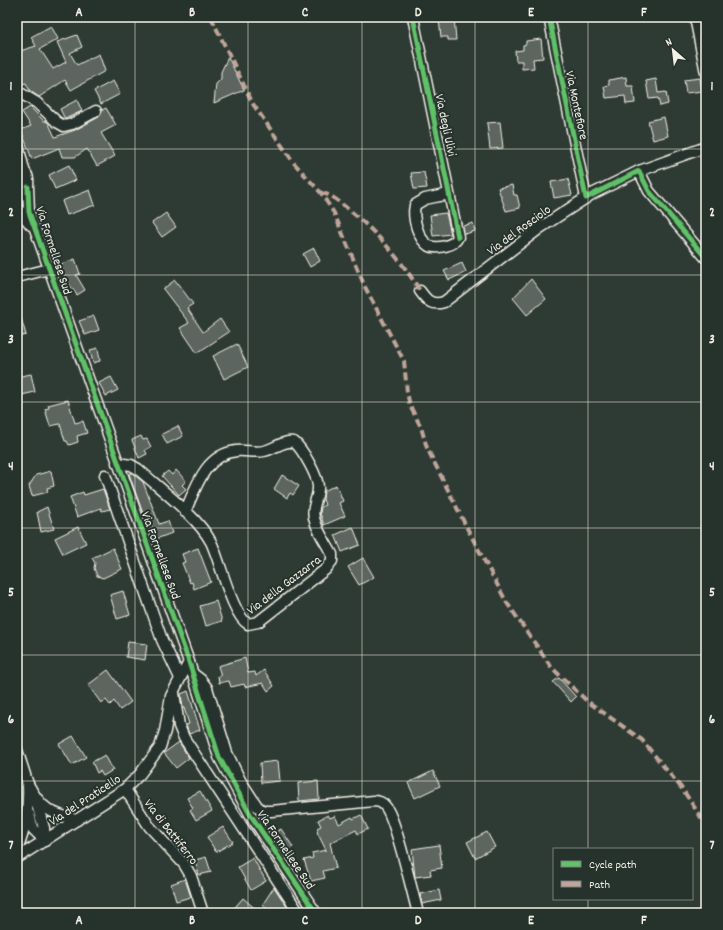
<svg xmlns="http://www.w3.org/2000/svg" width="723" height="930" viewBox="0 0 723 930" font-family="Dekko,sans-serif">
<style>
.lines{fill:none;stroke-linecap:round;stroke-linejoin:round}
.stream{stroke:#a4a8a0;stroke-width:2.5}
.building{fill:#5c655e;stroke:#f4f1e8}
.minor-casing{stroke:#f4f1e8;stroke-width:13}
.minor{stroke:#26332d;stroke-width:10}
.quiet{stroke:#c0a59a;stroke-width:4;stroke-dasharray:8 4;stroke-linecap:butt}
.cycleway-casing{stroke:#26332d;stroke-width:8}
.cycleway{stroke:#61c268;stroke-width:5}
.grid{fill:none;stroke:#f4f1e8;stroke-width:1;stroke-opacity:0.55}
.labels{text-anchor:middle;stroke-width:4;stroke-linejoin:round;paint-order:stroke}
.street-label{font-size:13px;fill:#f4f1e8;stroke:#26332d}
.neatline{fill:none;stroke:#f4f1e8;stroke-width:1.5}
.grid-label{font-size:13px;text-anchor:middle;font-weight:bold;fill:#f4f1e8}
</style>
<rect width="100%" height="100%" fill="#2e3b34"/>
<filter id="ink" filterUnits="userSpaceOnUse"><feTurbulence type="fractalNoise" baseFrequency=".025" numOctaves="2"/><feDisplacementMap in="SourceGraphic" scale="8" xChannelSelector="R" yChannelSelector="G"/><feConvolveMatrix kernelMatrix="1 2 1 2 8 2 1 2 1" color-interpolation-filters="sRGB"/></filter>
<g filter="url(#ink)">
<g class="lines">
<!-- stream -->
<path class="stream" d="M704,865l2,1"/>
</g>
<!-- building -->
<g class="building">
<path d="M454,17l2,23h-8v-3h-7l-2,-18z"/>
<path d="M51,26l7,13 -18,10 13,20 13,-7 -9,-20 20,-7 5,12 -12,6 7,12 22,-11 6,17 -34,19 -6,-10 -26,17 -9,-6 -4,-8 -9,2v-33l19,-6 -5,-9z"/>
<path d="M541,39l2,19 -10,1 1,9 -12,1v-8h-6l-1,-10 8,-1v-5l3,-1v-3z"/>
<path d="M228,57l16,33 -30,13 2,-19 5,-5v-7z"/>
<path d="M626,77l1,9h6l2,17 -9,1 -1,-8 -19,2 -2,-12 5,-1v-5z"/>
<path d="M700,78l2,13 -16,2 -2,-13z"/>
<path d="M656,79l2,14 8,-1 2,12 -8,2 -2,-8 -9,1 -3,-18z"/>
<path d="M113,81l7,13 -19,10 -7,-13z"/>
<path d="M77,100l5,11 -17,8 -5,-10z"/>
<path d="M30,107l14,14 4,1 7,15 20,-7 24,-13 3,-7 4,-2 10,17 -15,8 14,23 -18,10 -10,-17 -12,8h-13l-3,-9 -27,11 -11,-29 10,-4 -9,-14z"/>
<path d="M664,117l4,19 -15,4 -5,-19z"/>
<path d="M500,122l3,26 -13,1 -3,-26z"/>
<path d="M69,165l7,15 -21,9 -6,-14z"/>
<path d="M424,172l3,16 -13,1 -3,-16z"/>
<path d="M568,179l4,16 -18,3 -3,-16z"/>
<path d="M512,185l2,10h3l3,13 -14,3 -8,-23z"/>
<path d="M90,190l5,15 -28,10 -5,-14z"/>
<path d="M166,213l10,14 -14,10 -10,-14z"/>
<path d="M446,213l5,21 -18,2 -3,-21z"/>
<path d="M473,223l2,8 -10,3 -2,-8z"/>
<path d="M314,248l6,13 -10,6 -7,-13z"/>
<path d="M75,259l5,15 -4,1 9,15 -8,5 -12,-16 -4,-15z"/>
<path d="M462,263l4,9 -17,8 -5,-9z"/>
<path d="M531,279l15,20 -19,16 -14,-17z"/>
<path d="M175,280l18,24 -6,4 16,24 17,-13 9,13 -32,21 -17,-25 9,-5 -26,-34z"/>
<path d="M19,311l7,24 -9,2v-25z"/>
<path d="M94,316l5,14 -14,5 -6,-14z"/>
<path d="M237,344l11,23 -24,12 -11,-23z"/>
<path d="M98,348l2,13 -7,2 -3,-13z"/>
<path d="M31,374l4,18 -18,4v-19z"/>
<path d="M111,377l7,13 -12,6 -7,-13z"/>
<path d="M68,400l7,23 8,-2 4,12 -10,3 1,6 -9,3 -2,-4h-2l-5,-17 -10,2 -5,-17 4,-1 -1,-3z"/>
<path d="M178,426l5,10 -16,8 -5,-10z"/>
<path d="M141,436l2,4 4,-1 4,8 -6,3 2,4 -8,4 -7,-18z"/>
<path d="M176,470l10,11 -4,4 4,4 -7,6 -17,-19 6,-5 4,4z"/>
<path d="M51,471l3,15 -7,2 1,4 -16,4 -3,-10 7,-11z"/>
<path d="M132,473l11,9 16,42 9,-3 4,12 -16,6 -5,-15 -4,1 -18,-51z"/>
<path d="M282,475l17,11 -6,9 -3,-2 -3,5 -13,-9z"/>
<path d="M336,485l7,16 -4,2 6,13 -21,9 -4,-12 1,-6 4,-2 -2,-6 1,-8z"/>
<path d="M103,489l7,20 -8,2 -1,-3 -24,9 -7,-20 13,-5 1,3z"/>
<path d="M47,507l7,22 -13,3 -4,-20z"/>
<path d="M78,527l8,16 -23,11 -8,-16z"/>
<path d="M353,527l7,18 -18,7 -7,-17z"/>
<path d="M113,548l9,21 -19,9 -6,-2 -3,-8 1,-5 -3,-5z"/>
<path d="M198,548l13,34 -17,7 -2,-7 -2,1 -8,-20 3,-1 -3,-8z"/>
<path d="M363,558l11,19 -15,8 -11,-18z"/>
<path d="M123,591l7,24 -13,4 -7,-24z"/>
<path d="M216,601l6,20 -16,5 -6,-20z"/>
<path d="M128,642l19,2 -2,16 -19,-3z"/>
<path d="M245,658l3,15 7,-1 1,4 8,-6 10,16 -6,5 -5,-8 -18,4 -1,-3 -13,3 -2,-6 -10,2 -1,-7h3l-3,-10z"/>
<path d="M108,670l23,32 -11,8 -6,-9 -4,4 -4,-5 -5,3 -13,-18z"/>
<path d="M559,678l17,19 -5,5 -18,-20z"/>
<path d="M188,691l12,39 -11,4 -3,-9 3,-1 -5,-16h-1l-2,-14z"/>
<path d="M73,736l13,21 -14,8 -13,-21z"/>
<path d="M179,742l10,16 -13,10 -12,-15z"/>
<path d="M105,755l8,15 -10,6 -3,-5 -3,2 -5,-11z"/>
<path d="M278,761l2,20 -19,2 -1,-20z"/>
<path d="M433,771l7,15 -25,12 -7,-15z"/>
<path d="M318,781l1,18 -20,2 -1,-18z"/>
<path d="M200,791l12,20 -16,9 -6,-10 3,-2 -6,-10z"/>
<path d="M328,815l2,3 5,-2 4,8 13,-7 1,2 8,-4 7,14 -10,5 -2,-4 -26,13 6,25 -13,3 2,7 -14,3 -7,-21 9,-2 -1,-5 14,-3 -9,-18 1,-1 -1,-3 4,-2 -3,-6z"/>
<path d="M223,827l10,15 -17,10 -9,-15z"/>
<path d="M281,829l12,18 -7,4 -12,-18z"/>
<path d="M487,832l8,15 -20,11 -8,-16z"/>
<path d="M439,845l3,23 -12,2 1,5 -16,2 -3,-28z"/>
<path d="M206,857l5,15 -12,3 -4,-15z"/>
<path d="M253,858l13,23 -15,9 -13,-23z"/>
<path d="M185,879l6,18 -15,4 -5,-17z"/>
<path d="M274,887l17,26h-21l-7,-9z"/>
<path d="M439,890l2,10 -19,4 -2,-10z"/>
<path d="M243,898l17,15h-30z"/>
</g>
<g class="lines">
<defs>
<g id="minor">
<path d="M413,17l45,220c-4,9 -20,12 -29,9 -11,-7 -17,-28 -14,-41l10,-6 24,-5"/>
<path d="M549,17l37,181"/>
<path d="M695,17l11,56"/>
<path d="M17,91l20,12 20,19 7,4 8,-2 24,-13"/>
<path d="M17,141l7,29"/>
<path d="M17,166c15,6 15,25 0,31"/>
<path d="M639,171l10,20 57,67"/>
<path d="M28,187l1,25 160,450 30,95 31,57 66,99"/>
<path d="M17,208l14,17"/>
<path d="M17,277l32,-8"/>
<path d="M420,291c7,10 12,15 24,11l96,-74 52,-34 47,-23 67,-24"/>
<path d="M117,463l14,2 7,4c21,19 60,48 73,73 9,18 21,73 37,82l10,-2 68,-53 6,-8v-7c-6,-11 -15,-23 -18,-36 -3,-11 4,-19 4,-30 1,-10 -16,-40 -24,-46 -10,-2 -20,7 -30,9 -9,2 -18,-1 -28,0 -31,4 -40,36 -51,61"/>
<path d="M105,475l57,165 18,38"/>
<path d="M192,673l9,7 6,8 20,65 13,27 17,26 6,5h8l103,-10c5,0 8,1 11,5 11,12 27,87 33,107"/>
<path d="M174,693l5,33 5,12 115,175"/>
<path d="M17,750l11,34"/>
<path d="M125,789l24,37 35,38 7,12 12,37"/>
<path d="M29,814l4,15 12,12 -1,-13 -8,-27"/>
<path d="M17,850c9,-22 12,-43 11,-66 13,25 23,30 49,36"/>
<path d="M17,858l108,-69 15,-15 20,-27 5,-16 6,-35 18,-34"/>
</g>
</defs>
<!-- minor casing -->
<use href="#minor" class="minor-casing"/>
<!-- minor -->
<use href="#minor" class="minor"/>
<!-- quiet -->
<g class="quiet">
<path d="M211,17l42,87 41,59 27,30 13,20 31,74 39,74 3,31 3,14 11,21 6,21 40,80 40,75 45,65 35,33 55,39 41,50 23,35"/>
<path d="M321,193c10,1 18,9 26,15 29,24 54,51 73,83"/>
</g>
<defs>
<g id="cycleway">
<path d="M413,17l45,220"/>
<path d="M549,17l37,181 53,-27 10,20 57,67"/>
<path d="M28,187l1,25 160,450 30,95 31,57 66,99"/>
</g>
</defs>
<!-- cycleway casing -->
<use href="#cycleway" class="cycleway-casing"/>
<!-- cycleway -->
<use href="#cycleway" class="cycleway"/>
</g>
</g>
<!-- grid -->
<path class="grid" d="M135,17v896M248,17v896M362,17v896M475,17v896M588,17v832M17,149h689M17,275h689M17,402h689M17,528h689M17,655h689M17,781h689M588,899v14"/>
<g class="labels">
<!-- street labels -->
<g class="street-label">
<text transform="translate(578 105) rotate(78)" y="5">Via Montefiore</text>
<text transform="translate(447 125) rotate(78)" y="5">Via degli Ulivi</text>
<text transform="translate(518 229) rotate(-36)" y="5">Via del Rosciolo</text>
<text transform="translate(55 250) rotate(72)" y="5">Via Formellese Sud</text>
<text transform="translate(162 555) rotate(70)" y="5">Via Formellese Sud</text>
<text transform="translate(283 584) rotate(-37)" y="5">Via della Gazzarra</text>
<text transform="translate(84 799) rotate(-33)" y="5">Via del Praticello</text>
<text transform="translate(172 831) rotate(52)" y="5">Via di Battiferro</text>
<text transform="translate(287 849) rotate(56)" y="5">Via Formellese Sud</text>
</g>
</g>
<!-- margin -->
<rect width="723" height="930" fill="none" stroke="#26332d" stroke-width="44"/>
<!-- legend -->
<rect x="553" y="848" width="140" height="52" fill="#26332d" stroke="#787f78"/>
<rect x="561" y="861" width="20" height="6" fill="#61c268" stroke="#787f78"/>
<text x="589" y="868" font-size="12" fill="#f4f1e8">Cycle path</text>
<rect x="561" y="881" width="20" height="6" fill="#c0a59a" stroke="#787f78"/>
<text x="589" y="888" font-size="12" fill="#f4f1e8">Path</text>
<!-- north arrow -->
<g transform="translate(673 50) rotate(332)" stroke="#26332d" stroke-width="3" paint-order="stroke">
<path d="M0-3L7 15L0 10L-7 15Z" fill="#f4f1e8"/>
<text y="-6" font-size="11" font-weight="bold" text-anchor="middle" fill="#f4f1e8">N</text>
</g>
<rect x="22" y="22" width="679" height="886" class="neatline"/>
<g class="grid-label">
<text x="79" y="16">A</text>
<text x="192" y="16">B</text>
<text x="305" y="16">C</text>
<text x="418" y="16">D</text>
<text x="531" y="16">E</text>
<text x="644" y="16">F</text>
<text x="11" y="90">1</text>
<text x="712" y="90">1</text>
<text x="11" y="216">2</text>
<text x="712" y="216">2</text>
<text x="11" y="343">3</text>
<text x="712" y="343">3</text>
<text x="11" y="470">4</text>
<text x="712" y="470">4</text>
<text x="11" y="596">5</text>
<text x="712" y="596">5</text>
<text x="11" y="723">6</text>
<text x="712" y="723">6</text>
<text x="11" y="849">7</text>
<text x="712" y="849">7</text>
<text x="79" y="924">A</text>
<text x="192" y="924">B</text>
<text x="305" y="924">C</text>
<text x="418" y="924">D</text>
<text x="531" y="924">E</text>
<text x="644" y="924">F</text>
</g>
</svg>
